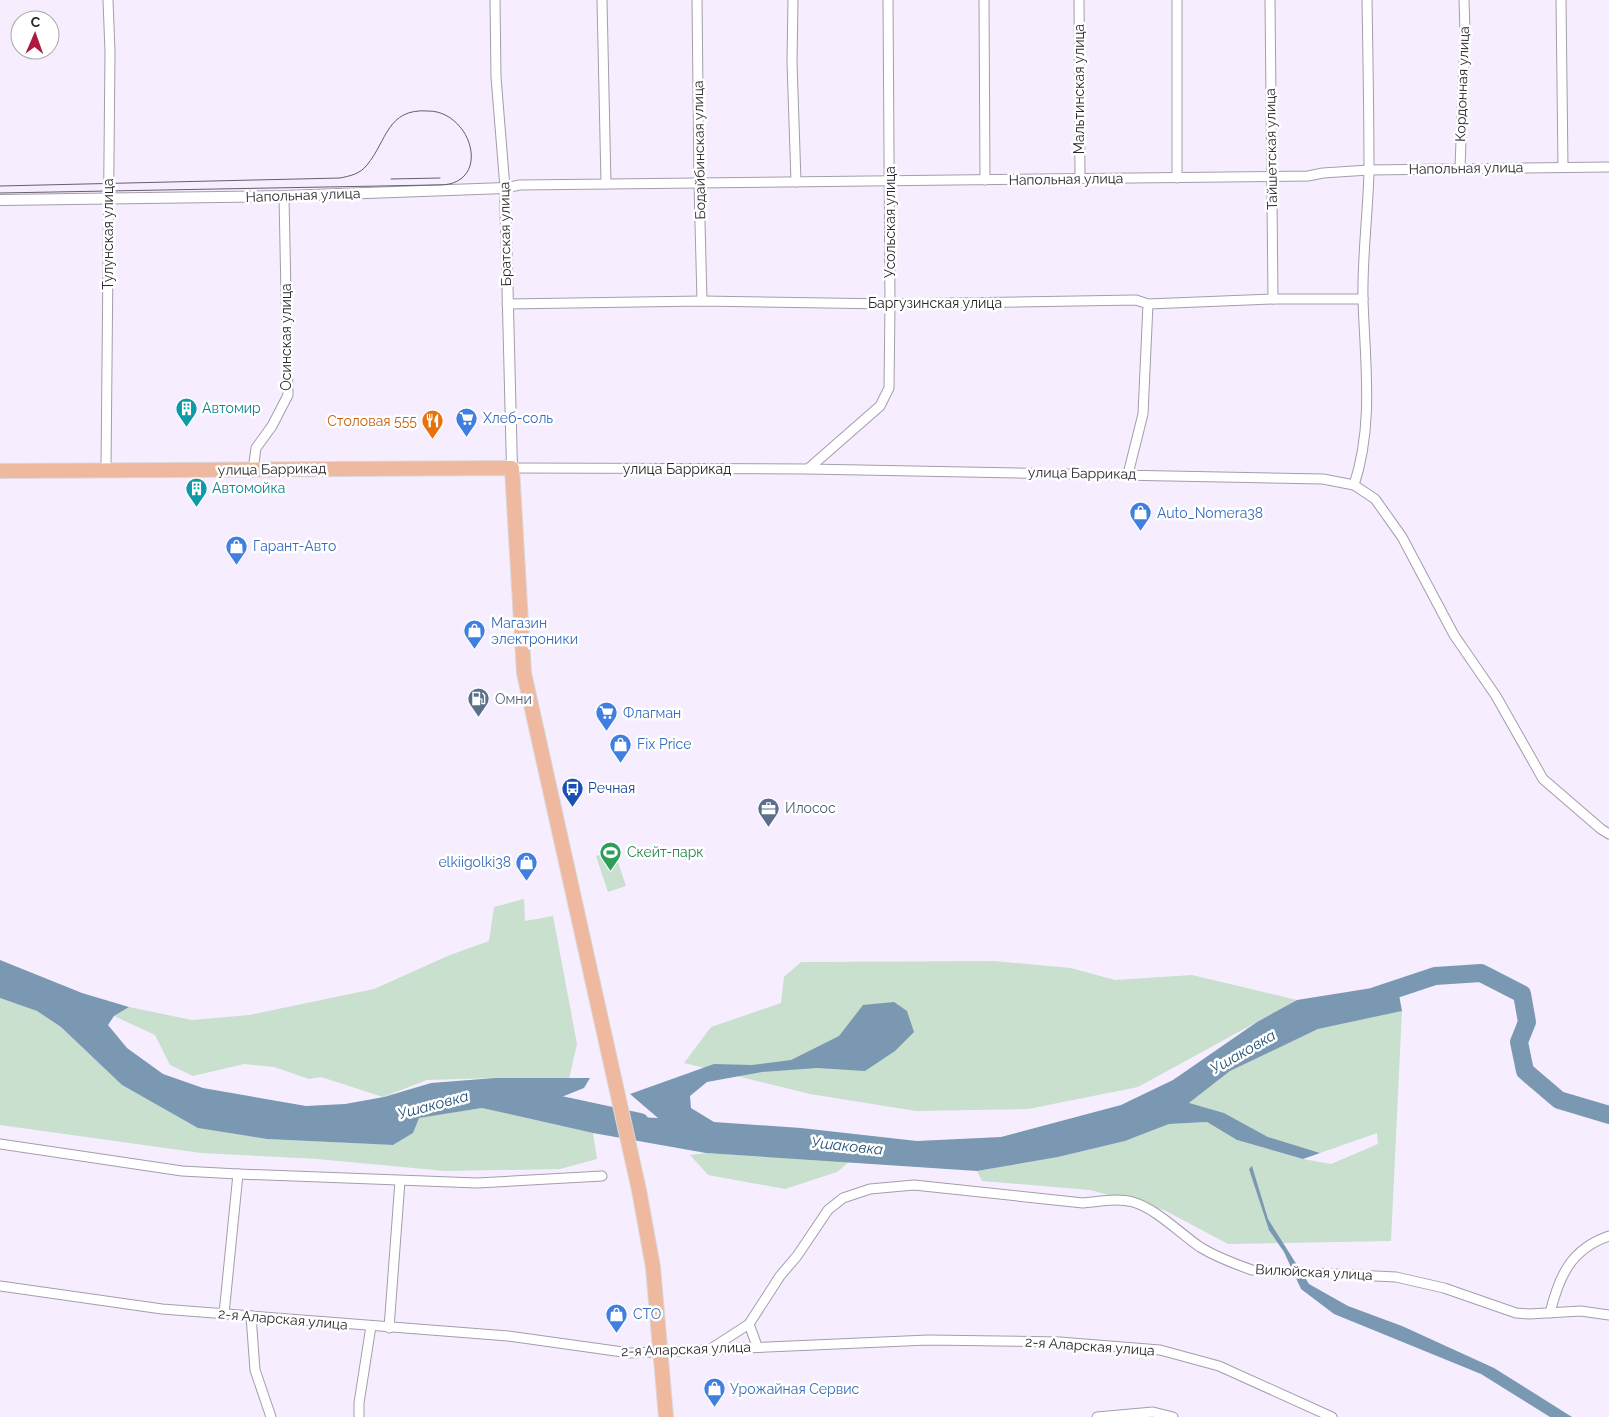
<svg xmlns="http://www.w3.org/2000/svg" width="1609" height="1417" viewBox="0 0 1609 1417" font-family="Raleway,sans-serif">
<style>
.green{fill:#c8e0cd}
.water{fill:#7b98b2}
.lines{fill:none;stroke-linecap:round;stroke-linejoin:round}
.river{stroke:#7b98b2;stroke-width:18}
.minor-casing{stroke:#a49dac;stroke-width:11}
.tertiary-casing{stroke:#a49dac;stroke-width:12}
.primary-casing{stroke:#d9d8d9;stroke-width:16}
.minor{stroke:#fff;stroke-width:9}
.tertiary{stroke:#fff;stroke-width:10}
.primary{stroke:#eeb99e;stroke-width:14}
.tram{stroke:#645f69;stroke-width:1}
.labels{text-anchor:middle;stroke-width:5;stroke-linejoin:round;paint-order:stroke}
.street-label{font-size:14px;fill:#2a272d;stroke:#fff}
.culture-label{font-size:14px;fill:#0d838f;stroke:#fff;text-anchor:start}
.shop-label{font-size:14px;fill:#366cbe;stroke:#fff;text-anchor:start}
.food-label{font-size:14px;fill:#c56008;stroke:#fff;text-anchor:end}
.service-label{font-size:14px;fill:#4e5e75;stroke:#fff;text-anchor:start}
.transit-label{font-size:14px;fill:#164399;stroke:#fff;text-anchor:start}
.leisure-label{font-size:14px;fill:#27864d;stroke:#fff;text-anchor:start}
.water-label{font-size:15px;font-style:italic;fill:#224f75;stroke:#fff}
</style>
<rect width="100%" height="100%" fill="#f6eeff"/>
<!-- green -->
<g class="green">
<path d="M614,850l12,36 -18,6 -12,-36z"/>
<path d="M524,899l1,22 28,-5 24,128 -8,35 -74,-1 -68,2 -44,17 -62,-20 -12,2 -35,-12 -30,-3 -51,12 -23,-11 -15,-30 -41,-19 15,-9 63,13 57,-5 125,-26 76,-34 39,-14 5,-34z"/>
<path d="M993,961l78,7 44,12 77,-5 105,25 -159,87 -110,22 -112,2 -106,-17 -126,-31 27,-36 70,-24 3,-26 17,-15z"/>
<path d="M0,998l37,13 24,16 61,58 77,43 68,11 126,6 20,-12 5,-15 64,-10 111,25 4,26 -37,10 -115,2 -128,-12 -116,-6 -201,-28z"/>
<path d="M1402,1011l-11,230 -163,3 -64,-34 -74,-20 -108,-9 -5,-10 81,-14 67,-16 44,-17 38,-2 30,18 66,19 28,5 47,-20 -1,-11 -57,20 -52,-16 -44,-24 -36,-9 42,-33 88,-42z"/>
<path d="M706,1153l144,8 -13,11 -52,17 -77,-14 -18,-20z"/>
</g>
<!-- water -->
<g class="water">
<path d="M0,960l82,33 47,14 -15,9 -6,9 19,23 36,26 40,14 103,18 39,-2 39,-7 47,-14 64,-5h95l-6,10 -25,10 -7,13 60,10 24,-4 22,1 -28,-24 84,-30 38,1 39,-5 48,-24 24,-31 31,-3 13,9 7,21 -19,19 -30,20 -48,-3 -55,4 -55,10 -17,14 1,12 23,14 87,6 116,13 84,-4 120,-32 52,-25 84,-58 40,-22 100,-16 5,27 -84,18 -88,42 -41,32 35,10 44,24 52,16 -17,6 -66,-19 -30,-18 -38,2 -44,17 -67,16 -81,14 -271,-18 -113,-20 -111,-25 -63,10 -6,15 -20,12 -126,-6 -69,-11 -76,-43 -61,-58 -24,-16 -37,-13z"/>
<path d="M1252,1166l16,53 41,65 39,22 54,20 92,42 78,49h-22l-69,-43 -147,-60 -33,-25 -17,-37 -15,-22 -20,-61z"/>
</g>
<g class="lines">
<!-- river -->
<g class="river">
<path d="M1375,996l60,-20 46,-3 41,21 5,28 -8,20 6,29 34,29 50,15"/>
<path d="M533,1099l107,23"/>
</g>
<defs>
<g id="minor">
<path d="M495,0l1,77 9,111 15,-3 788,-9 15,-3 46,-3 240,-3"/>
<path d="M602,0l4,184"/>
<path d="M697,0l2,183 3,118"/>
<path d="M793,0l-1,62 4,120"/>
<path d="M984,0l1,180"/>
<path d="M1079,0l1,179"/>
<path d="M1177,0v178"/>
<path d="M1270,0l3,299"/>
<path d="M1561,0l2,167"/>
<path d="M1460,168l5,-136 -1,-32"/>
<path d="M507,304l195,-3 188,3 246,-4 12,4 125,-5h90"/>
<path d="M512,468l296,1 515,10 31,6 21,14 27,38 52,98 42,61 47,83 58,50 8,5"/>
<path d="M106,469l4,-417 -2,-52"/>
<path d="M808,469l72,-63 9,-18 1,-84 -2,-304"/>
<path d="M253,470l3,-22 16,-22 16,-31 -4,-199"/>
<path d="M1128,474l15,-60 5,-110"/>
<path d="M1354,485c20,-60 11,-123 9,-185 -1,-43 5,-86 6,-129 0,-57 -1,-114 -2,-171"/>
<path d="M0,1144l182,27 56,3 239,9 125,-7"/>
<path d="M0,1286l162,23 346,27 122,17 298,-13 132,2 100,8 59,16 113,51"/>
<path d="M1550,1313c9,-37 21,-64 59,-77"/>
<path d="M224,1314l14,-140"/>
<path d="M251,1316l4,54 16,47"/>
<path d="M749,1324l8,22"/>
<path d="M389,1328l11,-147"/>
<path d="M712,1348l37,-24 31,-48 17,-20 31,-46 15,-12 27,-9 44,-4 169,18c16,-2 35,-5 50,-1 22,6 48,32 67,45 16,10 35,17 52,23l144,7 48,11 72,25 13,1 52,-3 28,4"/>
<path d="M359,1417v-14l12,-77"/>
<path d="M1097,1417l56,-5 20,5"/>
</g>
<path id="tertiary" d="M0,200l284,-4 221,-8 7,280"/>
<path id="primary" d="M0,471l512,-3 12,205 115,517 14,77 13,150"/>
</defs>
<!-- minor casing -->
<use href="#minor" class="minor-casing"/>
<!-- tertiary casing -->
<use href="#tertiary" class="tertiary-casing"/>
<!-- primary casing -->
<use href="#primary" class="primary-casing"/>
<!-- minor -->
<use href="#minor" class="minor"/>
<!-- tertiary -->
<use href="#tertiary" class="tertiary"/>
<!-- primary -->
<use href="#primary" class="primary"/>
<!-- tram -->
<g class="tram">
<path d="M391,179l49,-1"/>
<path d="M0,186l340,-8c10,-2 20,-4 27,-13 20,-24 20,-57 61,-54 13,0 24,6 33,17 13,16 17,46 -8,55 -6,2 -13,2 -19,2l-434,8"/>
</g>
</g>
<!-- icons -->
<defs>
<symbol id="building-pin" viewBox="-11 -11 22 30"><path d="M0 17L-7.5 6A9.5 9.5 0 1 1 7.5 6Z" fill="#0f9aa8" stroke="#fff"/><path d="M-4-6H4V6H1V3H-1V6H-4ZM-2.5-4.3h1.7v1.8h-1.7ZM.8-4.3h1.7v1.8H.8ZM-2.5-1h1.7V.8h-1.7ZM.8-1h1.7V.8H.8Z" fill="#fff"/></symbol>
<symbol id="supermarket-pin" viewBox="-11 -11 22 30"><path d="M0 17L-7.5 6A9.5 9.5 0 1 1 7.5 6Z" fill="#3f7fe0" stroke="#fff"/><path d="M-6-5.5h2.5l.6 2H6L4.5 2H-2.5L-4.4-4H-6ZM-1.5 3.2a1.3 1.3 0 1 0 .1 0ZM3 3.2a1.3 1.3 0 1 0 .1 0Z" fill="#fff"/></symbol>
<symbol id="restaurant-pin" viewBox="-11 -11 22 30"><path d="M0 17L-7.5 6A9.5 9.5 0 1 1 7.5 6Z" fill="#e8710a" stroke="#fff"/><path d="M-5-6h1v4h1v-4h1v4h1v-4h1v5L-1.5 .5V6h-2V.5L-5-1ZM5-6V6H3V1.5H1.5Q1.5-4 5-6Z" fill="#fff"/></symbol>
<symbol id="shop-pin" viewBox="-11 -11 22 30"><path d="M0 17L-7.5 6A9.5 9.5 0 1 1 7.5 6Z" fill="#3f7fe0" stroke="#fff"/><path d="M-5-2.5h2.3a2.7 3.5 0 0 1 5.4 0H5L5.5 6h-11ZM-1.5-2.5h3a1.5 2.3 0 0 0-3 0Z" fill="#fff"/></symbol>
<symbol id="fuel-pin" viewBox="-11 -11 22 30"><path d="M0 17L-7.5 6A9.5 9.5 0 1 1 7.5 6Z" fill="#5c6f8a" stroke="#fff"/><path d="M-5.5-6h7V0h2V4h1.3V-2.5L3-4.5l.8-.8L6-3V5H2.5V1h-1V6h-7ZM-4.2-4.7v3.2H.2V-4.7Z" fill="#fff"/></symbol>
<symbol id="bus-pin" viewBox="-11 -11 22 30"><path d="M0 17L-7.5 6A9.5 9.5 0 1 1 7.5 6Z" fill="#1a4fb4" stroke="#fff"/><path d="M-5-6H5V4H4V6H2V4H-2V6H-4V4H-5ZM-3.5-4V0h7V-4ZM-3.5 1.2v1.5H-2V1.2ZM2 1.2v1.5H3.5V1.2Z" fill="#fff"/></symbol>
<symbol id="office-pin" viewBox="-11 -11 22 30"><path d="M0 17L-7.5 6A9.5 9.5 0 1 1 7.5 6Z" fill="#5c6f8a" stroke="#fff"/><path d="M-6-3h4V-5.5h4V-3h4V5H-6ZM-1-4.5V-3h2v-1.5ZM-6 0V1H6V0Z" fill="#fff"/></symbol>
<symbol id="stadium-pin" viewBox="-11 -11 22 30"><path d="M0 17L-7.5 6A9.5 9.5 0 1 1 7.5 6Z" fill="#2e9e5b" stroke="#fff"/><path d="M0-5a6.5 5 0 1 0 0 10a6.5 5 0 1 0 0-10ZM-3.5-1.8h7v3.6h-7Z" fill="#fff"/></symbol>
</defs>
<g fill-rule="evenodd">
<use href="#building-pin" x="174" y="396" width="25" height="34"/>
<use href="#supermarket-pin" x="454" y="406" width="25" height="34"/>
<use href="#restaurant-pin" x="420" y="408" width="25" height="34"/>
<use href="#building-pin" x="184" y="476" width="25" height="34"/>
<use href="#shop-pin" x="1128" y="500" width="25" height="34"/>
<use href="#shop-pin" x="224" y="534" width="25" height="34"/>
<use href="#shop-pin" x="462" y="618" width="25" height="34"/>
<use href="#fuel-pin" x="466" y="686" width="25" height="34"/>
<use href="#supermarket-pin" x="594" y="700" width="25" height="34"/>
<use href="#shop-pin" x="608" y="732" width="25" height="34"/>
<use href="#bus-pin" x="560" y="776" width="25" height="34"/>
<use href="#office-pin" x="756" y="796" width="25" height="34"/>
<use href="#stadium-pin" x="598" y="840" width="25" height="34"/>
<use href="#shop-pin" x="514" y="850" width="25" height="34"/>
<use href="#shop-pin" x="604" y="1302" width="25" height="34"/>
<use href="#shop-pin" x="702" y="1376" width="25" height="34"/>
</g>
<g class="labels">
<!-- street labels -->
<g class="street-label">
<text transform="translate(1462 84) rotate(-88)" y="5">Кордонная улица</text>
<text transform="translate(1079 89) rotate(-90)" y="5">Мальтинская улица</text>
<text transform="translate(1271 149) rotate(-91)" y="5">Тайшетская улица</text>
<text transform="translate(699 150) rotate(-91)" y="5">Бодайбинская улица</text>
<text transform="translate(1466 168) rotate(-1)" y="5">Напольная улица</text>
<text transform="translate(1066 179) rotate(-1)" y="5">Напольная улица</text>
<text transform="translate(303 195) rotate(-2)" y="5">Напольная улица</text>
<text transform="translate(890 222) rotate(-90)" y="5">Усольская улица</text>
<text transform="translate(108 234) rotate(-90)" y="5">Тулунская улица</text>
<text transform="translate(505 234) rotate(-91)" y="5">Братская улица</text>
<text x="935" y="308">Баргузинская улица</text>
<text transform="translate(286 337) rotate(-90)" y="5">Осинская улица</text>
<text transform="translate(272 469) rotate(-1)" y="5">улица Баррикад</text>
<text x="677" y="474">улица Баррикад</text>
<text transform="translate(1082 473) rotate(1)" y="5">улица Баррикад</text>
<text transform="translate(1314 1272) rotate(3)" y="5">Вилюйская улица</text>
<text transform="translate(283 1319) rotate(5)" y="5">2-я Аларская улица</text>
<text transform="translate(1090 1346) rotate(4)" y="5">2-я Аларская улица</text>
<text transform="translate(686 1349) rotate(-2)" y="5">2-я Аларская улица</text>
</g>
<!-- culture labels -->
<g class="culture-label">
<text x="202" y="413">Автомир</text>
<text x="212" y="493">Автомойка</text>
</g>
<!-- shop labels -->
<g class="shop-label">
<text x="483" y="423">Хлеб-соль</text>
<text x="1157" y="518">Auto_Nomera38</text>
<text x="253" y="551">Гарант-Авто</text>
<text x="491" y="628">Магазин<tspan x="491" dy="16">электроники</tspan></text>
<text x="623" y="718">Флагман</text>
<text x="637" y="749">Fix Price</text>
<text x="511" y="867" text-anchor="end">elkiigolki38</text>
<text x="633" y="1319">СТО</text>
<text x="730" y="1394">Урожайная Сервис</text>
</g>
<!-- food labels -->
<g class="food-label">
<text x="417" y="426">Столовая 555</text>
</g>
<!-- service labels -->
<g class="service-label">
<text x="495" y="704">Омни</text>
<text x="785" y="813">Илосос</text>
</g>
<!-- transit labels -->
<g class="transit-label">
<text x="588" y="793">Речная</text>
</g>
<!-- leisure labels -->
<g class="leisure-label">
<text x="627" y="857">Скейт-парк</text>
</g>
<!-- water labels -->
<g class="water-label">
<text transform="translate(1243 1052) rotate(-30)" y="5">Ушаковка</text>
<text transform="translate(433 1105) rotate(-15)" y="5">Ушаковка</text>
<text transform="translate(847 1146) rotate(6)" y="5">Ушаковка</text>
</g>
</g>
<!-- north arrow -->
<g transform="translate(35 35) rotate(2)"><circle r="24" fill="#ffffff" stroke="#aaa9ab"/>
<path d="M0-4L9 19L0 12L-9 19Z" fill="#ad193f"/>
<text y="-8" font-size="14" font-weight="bold" text-anchor="middle" fill="#2a272d">С</text>
</g>
</svg>
